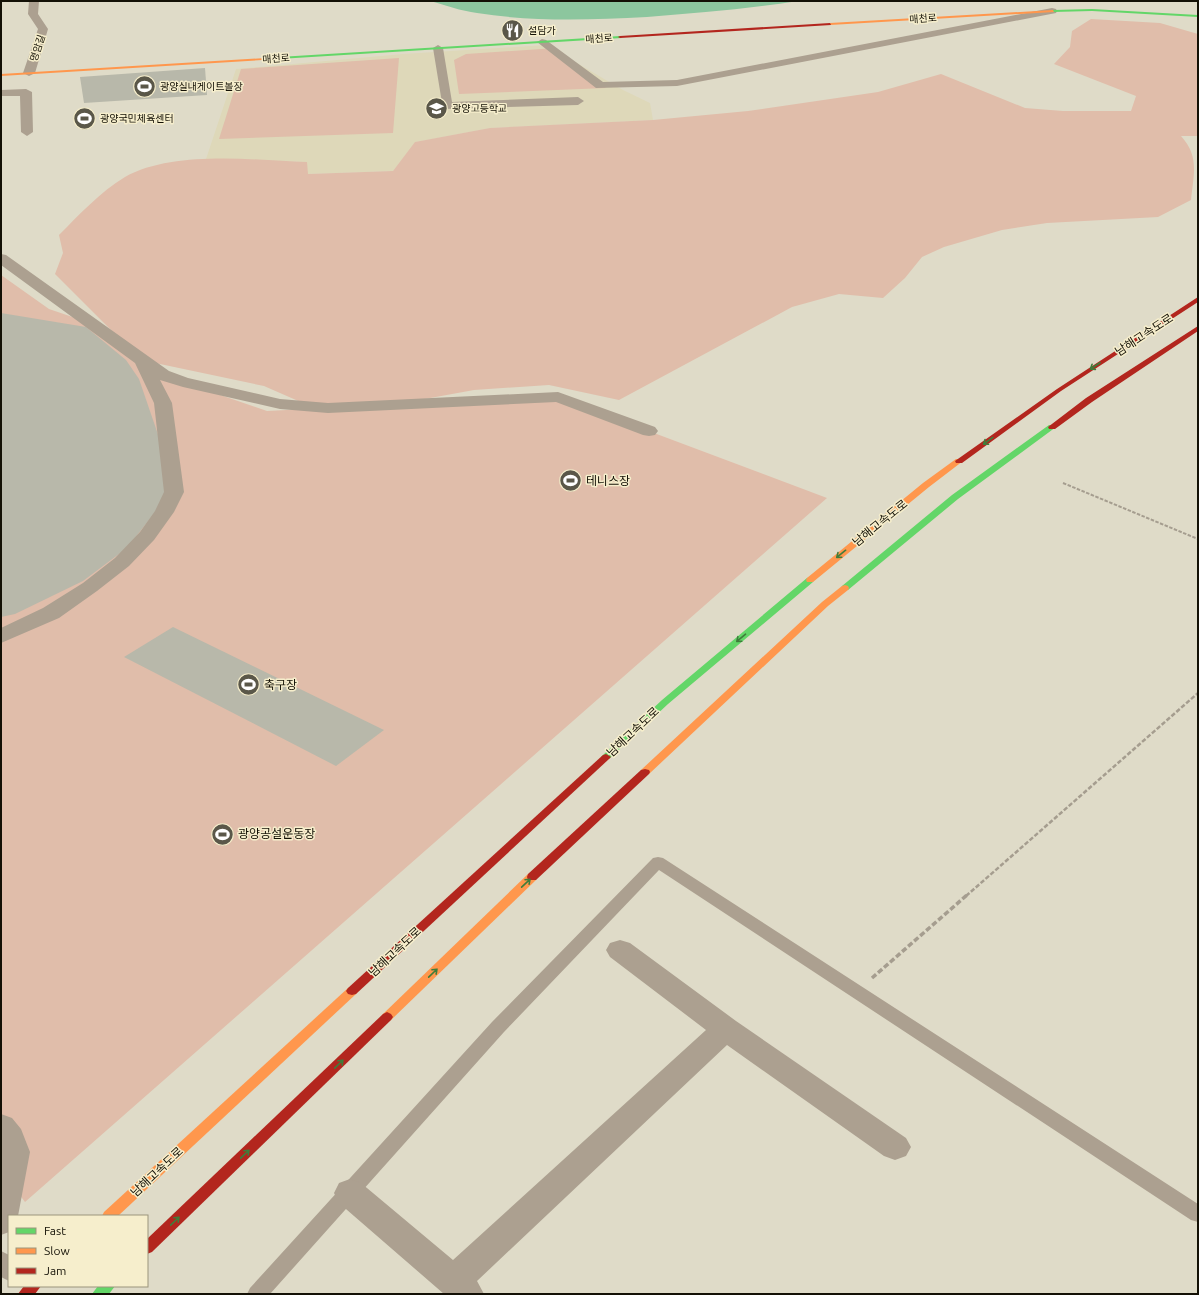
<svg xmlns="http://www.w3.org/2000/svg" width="1199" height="1295" viewBox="0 0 1199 1295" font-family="Ubuntu,'Noto Sans KR',sans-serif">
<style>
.built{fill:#ded8b9}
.green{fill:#e0bdaa}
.water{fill:#8cc69e}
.building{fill:#b8b8aa}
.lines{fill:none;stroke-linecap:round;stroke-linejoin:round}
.path-far2{stroke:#a59d8f;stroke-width:2;stroke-dasharray:3.5 1.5;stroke-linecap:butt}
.path-far1{stroke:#a59d8f;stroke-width:2.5;stroke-dasharray:4.5 2;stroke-linecap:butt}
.path{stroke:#a59d8f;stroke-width:3.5;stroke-dasharray:5.5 2.5;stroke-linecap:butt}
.lane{fill:#aca090;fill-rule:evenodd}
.street{fill:#aca090;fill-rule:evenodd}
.fast{fill:#63d668;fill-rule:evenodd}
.slow{fill:#ff974d;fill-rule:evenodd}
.jam{fill:#b3261e;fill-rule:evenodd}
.oneway{stroke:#3f7d3b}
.labels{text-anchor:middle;stroke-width:3;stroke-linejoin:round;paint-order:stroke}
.far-street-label{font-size:10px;fill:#131005;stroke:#f6eecc}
.far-poi-label{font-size:10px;fill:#131005;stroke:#f6eecc;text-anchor:start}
.street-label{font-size:12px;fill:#131005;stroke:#f6eecc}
.poi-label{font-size:12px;fill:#131005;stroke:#f6eecc;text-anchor:start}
</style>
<rect width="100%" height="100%" fill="#dfdbc8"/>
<!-- built -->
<path class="built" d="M546,45l77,45 27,13 3,17 -162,8 -75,14 -23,29 -86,3v-12l-101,-3 30,-90 167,-15z"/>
<!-- green -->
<g class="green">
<path d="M1091,19l69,4 38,11v102h-17c18,20 13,36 10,64l-33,17 -111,6 -45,7 -58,17 -22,10 -17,21 -22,20 -44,-4 -47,13 -173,93 -70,-15 -75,5 -82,15 166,-8 269,101 -802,704 -24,-32v-895l48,34 47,16 46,43 125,43 98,-5 -53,1 -48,-21 -123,-26 -86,-86 8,-21 -4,-18c20,-20 41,-43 66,-58 48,-27 128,-17 182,-15l1,12 85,-3 22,-29 75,-14 163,-8 95,-9 130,-19 63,-18 84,34 38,3h68l5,-15 -82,-32 16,-17 2,-16z"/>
<path d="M556,48l50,40 -147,6 -5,-34 12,-6z"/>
<path d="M399,58l-6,75 -174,6 22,-70z"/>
</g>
<!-- water -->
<path class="water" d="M430,1h368c-51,8 -100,12 -151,16 -58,3 -113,5 -170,-4 -16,-2 -32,-8 -47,-12z"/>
<!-- building -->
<g class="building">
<path d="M205,68l2,27 -123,8 -4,-26z"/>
<path d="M1,313l85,14 40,33 13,19 25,73v49l-37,47 -44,33 -68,33 -14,3z"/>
<path d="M173,627l211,103 -48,36 -212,-109z"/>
</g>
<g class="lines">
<!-- path-far2 -->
<path class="path-far2" d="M1063,483l135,56"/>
<!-- path-far1 -->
<path class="path-far1" d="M966,896l232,-203"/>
<!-- path -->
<path class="path" d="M872,978l95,-83"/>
<!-- lane -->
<g class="lane">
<path d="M658,857l5,1 535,346v18l-7,-2 -532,-350 -155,162 -234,262h-23l3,-6 242,-266 161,-164z"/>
<path d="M1,1251l8,4v26l-8,-4z"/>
</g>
<!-- street -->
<g class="street">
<path d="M29,1h10l-1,13 10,15 -13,44 -6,3 -6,-3 15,-44 -10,-15z"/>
<path d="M1052,8l4,1 1,2 -1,2 -379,73 -81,2 -59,-46 5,-3 4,1 57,42 74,-2z"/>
<path d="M438,45l5,3 9,54 126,-5 6,4 -6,4 -135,4 -10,-61z"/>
<path d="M26,89l6,3 1,40 -6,4 -6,-4 -1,-36h-19v-6z"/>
<path d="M1,254l5,1 163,116 19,7 92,21 48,4 230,-11 97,35 3,4 -3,4 -6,1 -6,-1 -87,-33 -228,11 -48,-4 -97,-22 -23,-7 12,23 12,89 -10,20 -20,28 -25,26 -32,25 -38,27 -58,25v-15l42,-20 40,-25 32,-25 25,-26 15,-21 9,-19 -10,-89 -19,-40 -134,-98z"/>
<path d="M620,940l10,3 106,78 170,117 5,9 -5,9 -11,4 -11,-4 -157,-111 -250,236 7,13h-40l-105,-91 -5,-10 5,-10 11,-4 11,4 92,77 253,-230 -96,-73 -4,-7 4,-7z"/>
<path d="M1,1114l11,4 9,11 9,23 -12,64h-9v16l-8,3z"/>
</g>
<!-- fast -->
<g class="fast">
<path d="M1092,9l106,6v2l-106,-6 -39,1 -2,-1 2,-1z"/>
<path d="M620,36l2,2 -343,21 -2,-1 2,-1z"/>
<path d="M1049,425h6l1,2 -98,72 -110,91h-6l-1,-2 1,-2 110,-91z"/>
<path d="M810,577l3,1 1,2 -1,2 -145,122 -59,55h-6l-2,-2 2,-2 59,-55 145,-122z"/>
<path d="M98,1286h17l-6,8h-17z"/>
</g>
<!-- slow -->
<g class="slow">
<path d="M1053,10l1,2 -224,13 -2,-1 2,-1z"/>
<path d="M281,57l-2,2 -278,17v-2z"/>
<path d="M956,459h6l1,2 -34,26 -116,95h-6l-1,-2 1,-2 116,-95z"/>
<path d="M845,585l3,1 1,2 -1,2 -20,16 -179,168h-8l-1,-2 1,-2 181,-168 20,-16z"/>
<path d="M532,873l4,1 1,3 -1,3 -145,140 -4,2 -4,-2 -2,-3 2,-3 145,-140z"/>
<path d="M352,987l4,1 2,3 -2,3 -238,222h-16l2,-4 244,-224z"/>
</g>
<!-- jam -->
<g class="jam">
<path d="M830,23l1,2 -211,13 -2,-1 2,-1z"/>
<path d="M1198,297v5l-137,89 -99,72h-6l-1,-2 102,-72z"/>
<path d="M1198,326v5l-106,71 -37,27h-6l-1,-2 38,-29z"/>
<path d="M606,754l5,3 -2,2 -253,235 -4,1 -4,-1 -2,-3 2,-3 255,-233z"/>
<path d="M645,769l4,1 1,2 -1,2 -113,106h-8l-1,-3 1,-3 113,-104z"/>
<path d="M387,1012l4,2 2,3 -2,3 -239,232 -5,2v-15l236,-225z"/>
<path d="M24,1286h17l-6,8h-17z"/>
</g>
</g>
<!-- one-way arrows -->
<defs><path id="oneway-shaft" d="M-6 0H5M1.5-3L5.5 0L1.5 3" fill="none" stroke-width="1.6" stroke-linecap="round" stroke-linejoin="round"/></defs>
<g class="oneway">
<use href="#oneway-shaft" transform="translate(1095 366) rotate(147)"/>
<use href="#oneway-shaft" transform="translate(988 441) rotate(144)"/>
<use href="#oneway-shaft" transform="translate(841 554) rotate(141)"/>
<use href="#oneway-shaft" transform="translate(741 638) rotate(140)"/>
<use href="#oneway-shaft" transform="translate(526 883) rotate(-43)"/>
<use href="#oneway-shaft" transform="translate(433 973) rotate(-44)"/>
<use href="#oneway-shaft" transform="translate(339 1064) rotate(-44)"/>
<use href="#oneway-shaft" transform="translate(245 1154) rotate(-44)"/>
<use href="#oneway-shaft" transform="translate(175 1221) rotate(-44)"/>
</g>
<!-- icons -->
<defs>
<symbol id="restaurant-disc" viewBox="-11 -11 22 22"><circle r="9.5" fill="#5a5749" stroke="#f6eecc"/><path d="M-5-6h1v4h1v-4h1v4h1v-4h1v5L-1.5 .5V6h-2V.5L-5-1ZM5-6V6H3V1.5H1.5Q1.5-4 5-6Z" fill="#fff"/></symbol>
<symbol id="stadium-disc" viewBox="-11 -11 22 22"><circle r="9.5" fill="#5a5749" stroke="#f6eecc"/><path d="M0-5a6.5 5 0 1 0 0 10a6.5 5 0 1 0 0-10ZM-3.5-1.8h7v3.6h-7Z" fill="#fff"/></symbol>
<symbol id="school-disc" viewBox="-11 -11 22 22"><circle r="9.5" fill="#5a5749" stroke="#f6eecc"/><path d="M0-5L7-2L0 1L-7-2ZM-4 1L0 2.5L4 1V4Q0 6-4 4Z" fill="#fff"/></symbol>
</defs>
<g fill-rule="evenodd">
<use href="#restaurant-disc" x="500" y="18" width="25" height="25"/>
<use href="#stadium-disc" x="132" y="74" width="25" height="25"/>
<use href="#school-disc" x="424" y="96" width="25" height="25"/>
<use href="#stadium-disc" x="72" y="106" width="25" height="25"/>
<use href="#stadium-disc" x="558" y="468" width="25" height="25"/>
<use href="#stadium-disc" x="236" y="672" width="25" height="25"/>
<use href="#stadium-disc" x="210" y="822" width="25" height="25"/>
</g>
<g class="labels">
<!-- far-street labels -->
<g class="far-street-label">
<text transform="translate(923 18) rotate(-4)" y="4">매천로</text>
<text transform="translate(599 38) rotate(-4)" y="4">매천로</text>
<text transform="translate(37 48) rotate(-72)" y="4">명암길</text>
<text transform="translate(276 58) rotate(-4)" y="4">매천로</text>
</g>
<!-- far-poi labels -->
<g class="far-poi-label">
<text x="528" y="34">설담가</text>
<text x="160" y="90">광양실내게이트볼장</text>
<text x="452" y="112">광양고등학교</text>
<text x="100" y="122">광양국민체육센터</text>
</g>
<!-- street labels -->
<g class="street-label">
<text transform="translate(1144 335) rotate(-33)" y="4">남해고속도로</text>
<text transform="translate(880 523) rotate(-39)" y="4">남해고속도로</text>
<text transform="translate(633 732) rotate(-43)" y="4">남해고속도로</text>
<text transform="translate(395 952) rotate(-43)" y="4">남해고속도로</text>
<text transform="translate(157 1172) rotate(-43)" y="4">남해고속도로</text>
</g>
<!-- poi labels -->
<g class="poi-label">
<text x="586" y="485">테니스장</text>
<text x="264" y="689">축구장</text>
<text x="238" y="838">광양공설운동장</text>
</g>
</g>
<!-- border -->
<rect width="1199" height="1295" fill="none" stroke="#131005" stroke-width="4"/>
<!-- legend -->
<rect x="8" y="1215" width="140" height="72" fill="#f6eecc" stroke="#9b957c"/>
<rect x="16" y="1228" width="20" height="6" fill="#63d668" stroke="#9b957c"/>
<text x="44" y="1235" font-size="12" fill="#131005">Fast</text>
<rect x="16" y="1248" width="20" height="6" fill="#ff974d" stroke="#9b957c"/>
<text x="44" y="1255" font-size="12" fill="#131005">Slow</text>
<rect x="16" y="1268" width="20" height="6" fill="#b3261e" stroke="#9b957c"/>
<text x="44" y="1275" font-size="12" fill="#131005">Jam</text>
</svg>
